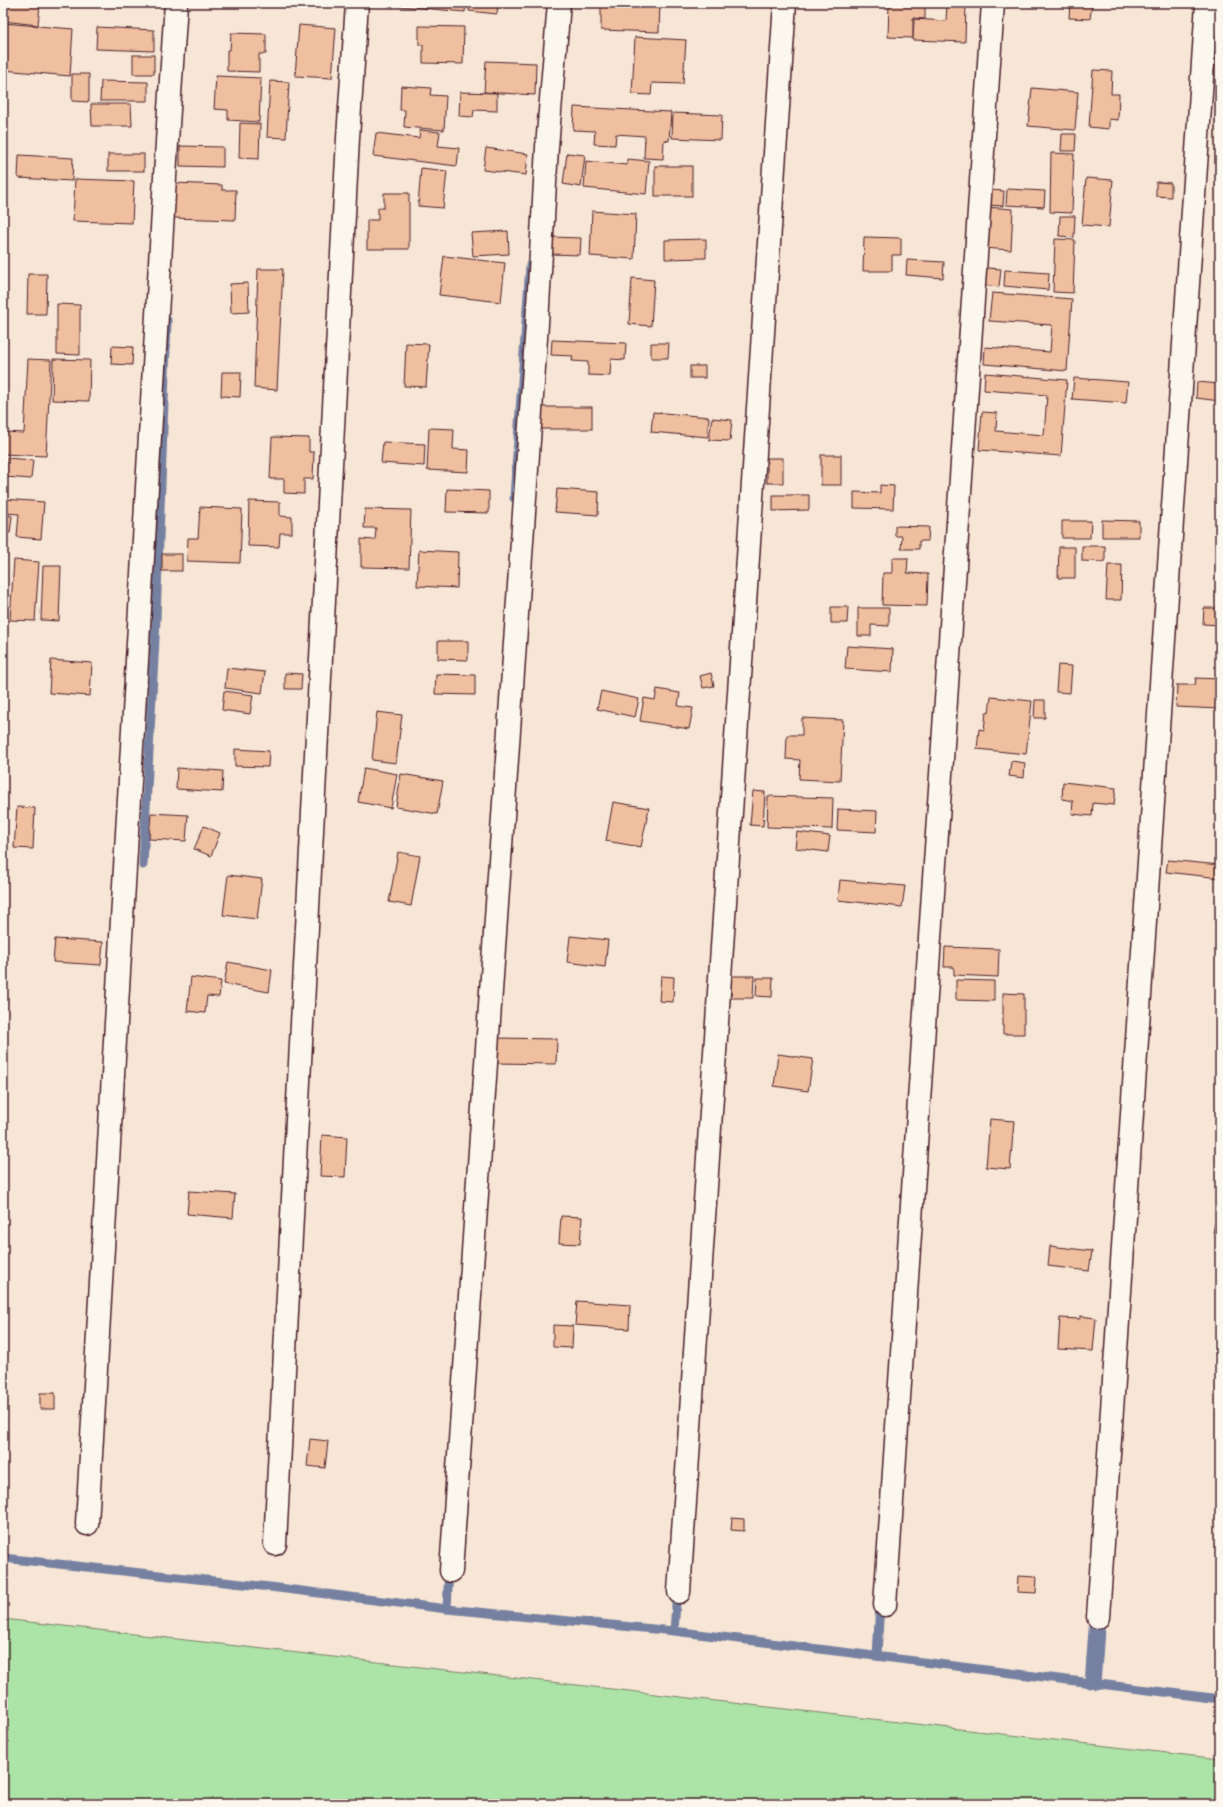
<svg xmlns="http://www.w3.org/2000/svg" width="1223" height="1807" viewBox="0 0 1223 1807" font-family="Dekko,sans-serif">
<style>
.green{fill:#ace3a7;stroke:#7b8169}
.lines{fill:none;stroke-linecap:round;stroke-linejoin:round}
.stream{stroke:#7681a1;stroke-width:9}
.building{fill:#efbf9f;stroke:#4a1f2b}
.street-casing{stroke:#4a1f2b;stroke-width:25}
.street{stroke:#fbf7ec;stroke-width:22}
</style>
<rect width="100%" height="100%" fill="#f7e6d5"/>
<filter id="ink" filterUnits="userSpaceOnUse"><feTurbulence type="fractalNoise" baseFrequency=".025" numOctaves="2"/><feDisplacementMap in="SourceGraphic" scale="8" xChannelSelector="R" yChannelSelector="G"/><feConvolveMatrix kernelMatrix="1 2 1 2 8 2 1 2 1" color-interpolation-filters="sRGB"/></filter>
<g filter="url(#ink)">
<!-- green -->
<path class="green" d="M3,1619l1217,140v45h-1217z"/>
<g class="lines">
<!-- stream -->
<g class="stream">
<path d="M514,498l16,-233"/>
<path d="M143,865l13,-245 11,-300"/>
<path d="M3,1558l267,29 177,22 227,22 546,68"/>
<path d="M447,1609l2,-40"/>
<path d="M674,1631l3,-40"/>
<path d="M877,1656l3,-53"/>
<path d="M1089,1684l5,-69"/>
<path d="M1096,1685l5,-68"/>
</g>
</g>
<!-- building -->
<g class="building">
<path d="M3,3l37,2 -2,20 -35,-4z"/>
<path d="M399,3h67l-1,9 -66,-6z"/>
<path d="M470,3h28l-1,11 -28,-3z"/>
<path d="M601,3h59l-1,29 -58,-2z"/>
<path d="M889,3h36v16l-12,-1v20l-25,-1z"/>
<path d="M947,3h19l-1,39 -52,-2 1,-21 32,2z"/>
<path d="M1070,3h22l-2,16 -21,-1z"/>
<path d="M3,23l70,6 -3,47 -67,-6z"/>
<path d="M299,25l37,3 -4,50 -37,-2z"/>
<path d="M419,26l45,1 -1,37 -40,-1v-18h-4z"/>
<path d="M97,27l57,3v21l-58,-2z"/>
<path d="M231,33l35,1v20h-7v18l-32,-1v-21h3z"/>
<path d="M635,37l51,3 -3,44 -31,-1 -1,12 -19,-1z"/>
<rect x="133" y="55" width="21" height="19"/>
<path d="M486,61l50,2 -1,32 -51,-3z"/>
<path d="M1093,70l19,1 -1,23h8l-1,26 -9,-1v10l-20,-2z"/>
<path d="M72,74h17v28l-17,-1z"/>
<path d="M216,76l45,2 -2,44 -31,-2v-10l-14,-1z"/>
<path d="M101,81l47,1v19h-48z"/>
<path d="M270,81l19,1 -3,56 -19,-1z"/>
<path d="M401,86l30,2 -1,7 16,1 -2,34 -40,-3 1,-17h-5z"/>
<path d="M1032,88l46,4 -3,38 -47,-4z"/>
<path d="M460,92l37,1v18l-23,-1 -1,7 -14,-1z"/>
<path d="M91,104h40l1,22h-40z"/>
<path d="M574,107l97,5 -2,29 -5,-1 -1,19 -19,-1 1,-22 -29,-2 -1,11 -21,-1 1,-13 -22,-1z"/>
<path d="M673,113l49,2 -1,25 -49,-2z"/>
<path d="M240,123l20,1 -1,35 -20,-1z"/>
<path d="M420,130l20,2 -2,14 21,2 -2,18 -84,-10 3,-23 43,5z"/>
<path d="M1062,134h14l-1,17h-14z"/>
<path d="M180,146l43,1v20l-43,-1z"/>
<path d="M486,148l42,6 -2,21 -43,-5z"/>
<path d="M567,153l18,2 -4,32 -18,-3z"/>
<path d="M1051,153l23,1 -2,59 -22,-1z"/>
<rect x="108" y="154" width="36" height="17"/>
<path d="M19,155l54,3 -1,23 -54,-3z"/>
<path d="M627,159l22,2 -3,33 -62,-6 2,-27 41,4z"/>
<rect x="655" y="166" width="37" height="30"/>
<path d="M421,168l26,3 -4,37 -25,-2z"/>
<path d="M1086,178l27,2 -4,47 -27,-2z"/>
<path d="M75,179l59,2 -2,42 -59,-2z"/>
<path d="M1156,182l15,1v14l-15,-1z"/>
<path d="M174,183l48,2v5h14l-1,30 -62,-2z"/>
<path d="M1007,189l38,2 -1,16 -38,-2z"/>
<path d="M989,190l15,1 -1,15 -15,-1z"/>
<path d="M384,193h25v56h-42v-29h11v-12h6z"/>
<path d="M985,207l28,2 -2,41 -28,-2z"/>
<path d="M592,211l44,3 -2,45 -44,-3z"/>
<path d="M1060,216h15l-1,21 -15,-1z"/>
<path d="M508,231l1,23 -36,2 -2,-23z"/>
<path d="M552,237l29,1 -1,17 -29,-1z"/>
<path d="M864,237l37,1v17h-9v16h-29z"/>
<path d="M706,239v19l-41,1v-19z"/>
<path d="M1055,239l20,1 -2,53 -20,-1z"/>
<path d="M444,256l61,7 -4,39 -62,-7z"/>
<path d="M907,260l37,2 -1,16 -37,-3z"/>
<path d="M973,267l28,2 -2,18 -28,-3z"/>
<path d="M258,269h25l-6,121 -23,-2z"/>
<path d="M1005,270l44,3 -1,17 -44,-4z"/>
<path d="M28,274h19l-1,40h-19z"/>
<path d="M632,278l22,2 -3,46 -22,-2z"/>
<path d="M248,283l1,29 -18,1 -1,-29z"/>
<path d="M992,293l80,6 -5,72 -83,-7 1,-17 65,5 2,-27 -63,-4z"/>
<path d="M57,304l23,1v50l-23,-1z"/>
<path d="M552,340l74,3 -1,17 -14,-1 -1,17 -22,-1v-13l-16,-1 1,-5 -22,-1z"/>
<path d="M406,343l23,1 -3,43 -22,-1z"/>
<path d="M651,343h18l-1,15h-17z"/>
<path d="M112,346l21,1 -1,18 -21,-1z"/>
<path d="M28,359l23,1 -5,96 -43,-2v-22l21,1z"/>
<path d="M53,359l37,1 -1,41 -37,-1z"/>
<rect x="690" y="366" width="15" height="12"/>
<path d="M222,372h19l-1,25 -19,-1z"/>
<path d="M985,373l82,7 -6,76 -82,-6 3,-38 15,1 -1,18 48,4 3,-40 -63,-5z"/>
<path d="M1074,378l54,4 -2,21 -54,-4z"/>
<path d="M1197,382l23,2v17l-24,-3z"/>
<rect x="538" y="407" width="54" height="22"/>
<path d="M653,412l56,5 -1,20 -57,-5z"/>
<path d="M712,418l20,2 -2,21 -21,-1z"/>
<path d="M429,428l25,1 -1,20 16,1 -1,22 -41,-2z"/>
<path d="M272,437l37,1v14h5l-1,27h-9v15l-20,-1v-14h-14z"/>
<path d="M383,442l42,2 -1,22 -43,-3z"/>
<rect x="821" y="455" width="20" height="30"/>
<path d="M6,458l27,2 -2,19 -26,-2z"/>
<rect x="767" y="458" width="16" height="25"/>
<path d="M880,485l14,1 -1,23 -39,-1v-16l26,1z"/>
<path d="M447,489l42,2v22l-43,-1z"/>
<path d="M557,489l42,3 -1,23 -43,-3z"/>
<path d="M773,495h36v15l-36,1z"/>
<path d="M4,499l40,3 -3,37 -24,-2 2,-23 -16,-1z"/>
<path d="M249,501l31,1v14l12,1v16h-12l-1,14 -31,-1z"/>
<path d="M200,507l42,2 -2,54 -53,-2 1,-23h10z"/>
<path d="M365,509l46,1 -2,58 -48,-1v-28l14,1 1,-12h-12z"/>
<path d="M3,514l9,2 -2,17 -7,-1z"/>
<path d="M1102,520l37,1v16h-37z"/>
<path d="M1062,521h29l-1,17h-28z"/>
<path d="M895,526l34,1 -1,14h-9v8h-18l1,-13h-7z"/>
<path d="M1082,546h23v16l-23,-1z"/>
<path d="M1059,547h16v31h-17z"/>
<path d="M419,550l39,2 -1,36 -40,-2z"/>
<rect x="162" y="554" width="20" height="17"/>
<path d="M892,558h16l-1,15 21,1 -1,32 -45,-1 1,-32h9z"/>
<path d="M14,560l25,2 -4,59 -25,-1z"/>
<path d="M1108,565h14l-1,35h-15z"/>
<path d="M43,566h18l-2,55 -18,-1z"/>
<path d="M831,607h17l-1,16h-16z"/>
<path d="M858,608h31v18l-18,-1v11h-13z"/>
<path d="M1204,608h16v17l-17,-1z"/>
<path d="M438,641h30v19l-30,-1z"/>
<path d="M847,646l46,3 -1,23 -47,-3z"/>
<path d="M51,660l41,3 -2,33 -41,-3z"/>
<path d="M1058,665l14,1 -2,27 -14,-1z"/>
<path d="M227,668l38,4 -3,21 -37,-5z"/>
<path d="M285,673l17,1 -1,15h-16z"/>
<path d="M711,673l3,13 -11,2 -3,-12z"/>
<path d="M436,674l39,1v20l-40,-1z"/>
<path d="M1196,678l24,1 -1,30 -43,-2 1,-22h18z"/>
<path d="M657,689l23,4 -2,13 15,2 -4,21 -49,-8 4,-23 11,2z"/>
<path d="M224,691l29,4 -3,19 -28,-4z"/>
<path d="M601,691l38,8 -4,18 -38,-8z"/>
<path d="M991,697l41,4 -6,53 -49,-5 2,-20 5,1 2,-18 3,1z"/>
<path d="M1035,700h10v18h-11z"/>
<path d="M377,712l25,3 -6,48 -24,-3z"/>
<path d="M802,718l41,2 -3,61 -41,-2 1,-19 -14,-1 1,-24h15z"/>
<path d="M235,749l34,2 -1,16 -33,-1z"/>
<path d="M1011,761l14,2 -1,15 -15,-2z"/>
<path d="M177,768l46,3 -1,21 -46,-3z"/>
<path d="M364,768l33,6 -6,34 -33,-6z"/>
<path d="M401,774l42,7 -6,33 -41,-7z"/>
<path d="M1063,782l53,6 -2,17 -21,-2 -1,13 -20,-2 1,-13 -11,-2z"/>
<path d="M753,791l12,1 -2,34 -13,-1z"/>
<path d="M768,796l65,2 -1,31 -65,-2z"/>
<path d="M613,802l36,6 -8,39 -35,-6z"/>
<path d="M17,807l18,1 -2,41 -19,-1z"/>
<path d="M838,809l39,2 -1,21 -39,-2z"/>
<path d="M151,813l37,2 -2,26 -37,-2z"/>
<path d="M204,826l16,7 -9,23 -17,-7z"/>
<path d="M797,832l33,4 -2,16 -33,-4z"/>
<path d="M398,852l22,4 -9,50 -22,-4z"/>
<path d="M1168,860l52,5v13l-54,-6z"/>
<path d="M228,875l34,4 -5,40 -34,-4z"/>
<path d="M840,880l65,6 -3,21 -64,-7z"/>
<path d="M570,936l38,4 -3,27 -38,-5z"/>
<path d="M55,939l48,3 -2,23 -48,-3z"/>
<path d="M945,947l54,2 -1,28 -44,-2v-8h-10z"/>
<path d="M228,962l44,8 -3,22 -45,-8z"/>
<path d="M661,976l13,1 -1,25 -14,-1z"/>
<path d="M731,976h23l-1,22h-22z"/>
<path d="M191,977l30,4 -2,16 -12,-1 -2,17 -18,-2z"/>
<path d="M757,978h16l-1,19 -16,-1z"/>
<path d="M956,980l38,1v20l-38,-1z"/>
<path d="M1003,993l21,1v40h-21z"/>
<path d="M497,1038l60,1 -1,25 -60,-1z"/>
<path d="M778,1054l35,5 -5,32 -34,-5z"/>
<path d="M990,1119l24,2 -4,48 -24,-2z"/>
<path d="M322,1135l25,2 -2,40 -25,-1z"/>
<path d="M189,1191l46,3 -2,24 -46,-4z"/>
<path d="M1217,1213l3,1v20l-7,-1z"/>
<path d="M561,1216l21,1 -2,27 -21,-1z"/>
<path d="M1050,1246l42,5 -3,20 -41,-5z"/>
<path d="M577,1301l53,4 -1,24 -54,-4z"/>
<path d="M1080,1316l16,2 -3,33 -35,-2 2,-31 20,1z"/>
<path d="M553,1325l20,1 -1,22 -19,-1z"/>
<rect x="40" y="1393" width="15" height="16"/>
<path d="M310,1439l18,2 -3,27 -18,-2z"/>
<path d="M732,1518l12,1v12l-13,-1z"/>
<path d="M1018,1576l19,1 -1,16 -19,-1z"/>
</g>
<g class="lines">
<defs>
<g id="street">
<path d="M87,1524l81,-1399 8,-122"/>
<path d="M275,1544l73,-1406 9,-135"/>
<path d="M451,1571l86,-1247 10,-177 12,-144"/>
<path d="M679,1592l106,-1589"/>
<path d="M885,1605l108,-1602"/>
<path d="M1098,1617l109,-1614"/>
</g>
</defs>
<!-- street casing -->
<use href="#street" class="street-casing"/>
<!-- street -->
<use href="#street" class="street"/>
</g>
</g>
<!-- margin -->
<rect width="1223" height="1807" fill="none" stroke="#fbf7ec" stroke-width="16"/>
<rect x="8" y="8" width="1207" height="1791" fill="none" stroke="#4a1f2b" stroke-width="1.5" filter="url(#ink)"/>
</svg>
